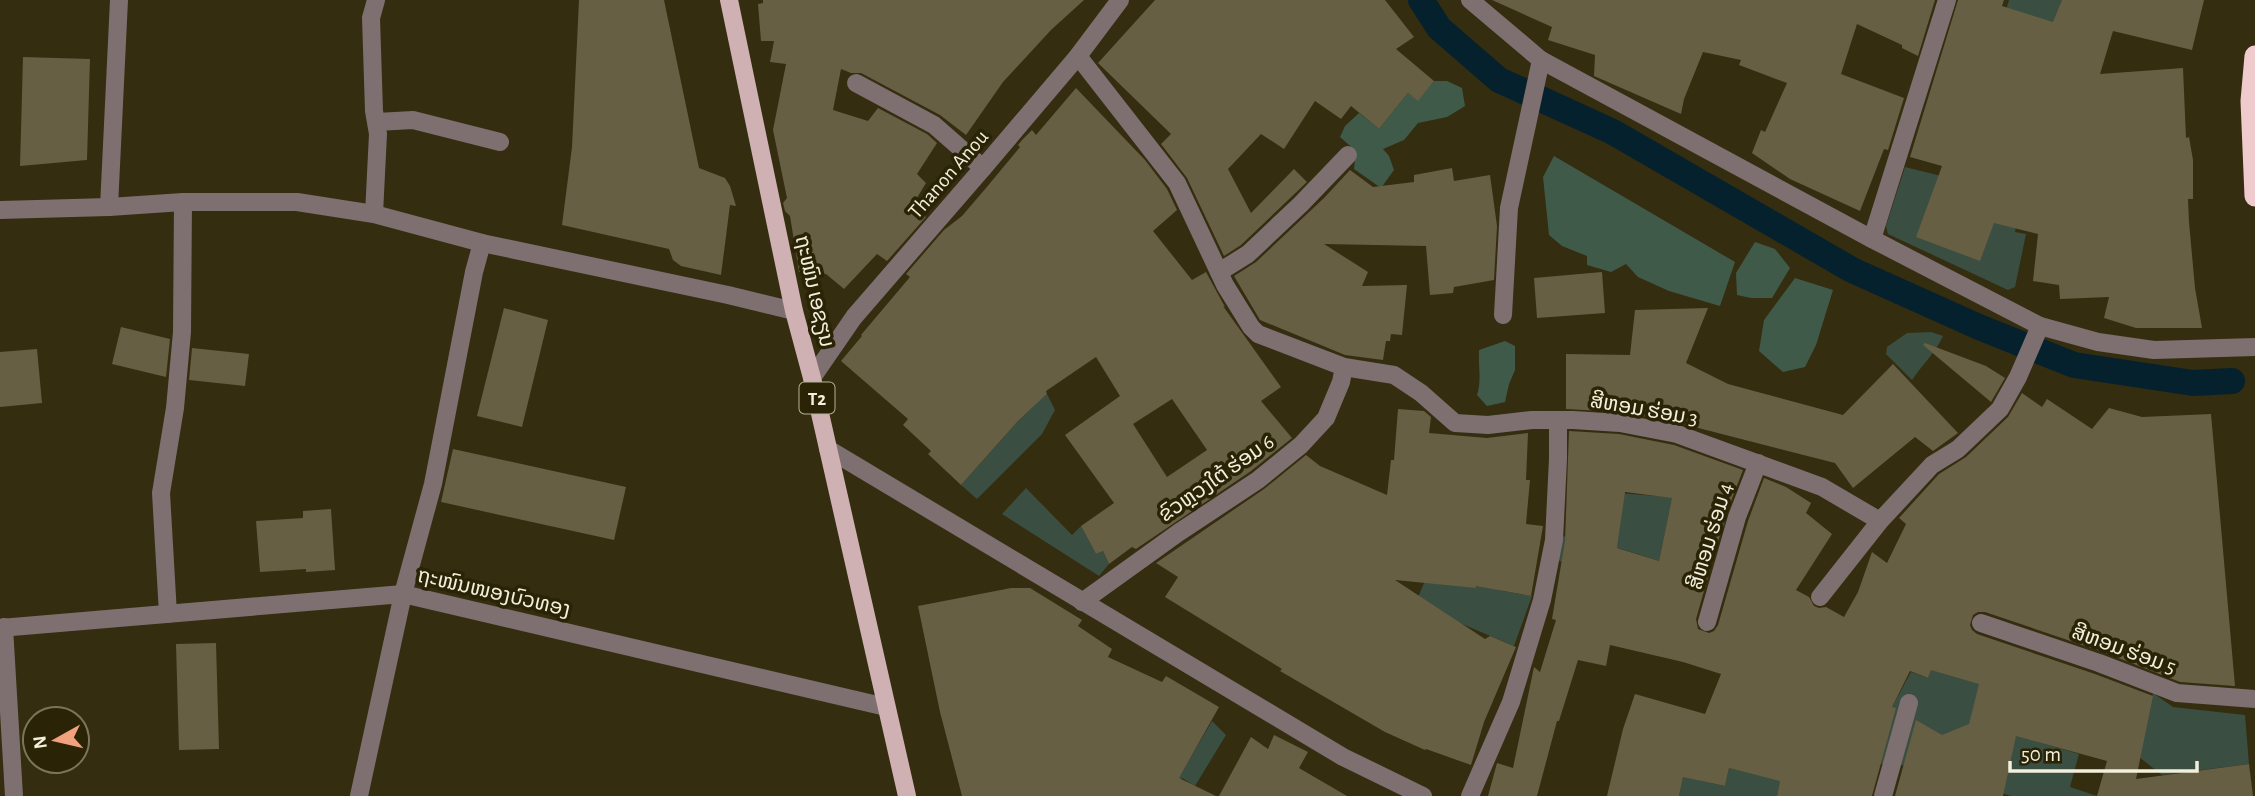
<svg xmlns="http://www.w3.org/2000/svg" width="2255" height="796" viewBox="0 0 2255 796" font-family="'Alegreya Sans','Noto Sans Lao',sans-serif">
<style>
.green{fill:#3a4e41}
.forest{fill:#405a4a}
.lines{fill:none;stroke-linecap:round;stroke-linejoin:round}
.canal{stroke:#05212e;stroke-width:26}
.building{fill:#665f44;fill-rule:evenodd}
.minor{stroke:#7e6f70;stroke-width:18}
.major{stroke:#cfb1b3;stroke-width:18}
.highway{stroke:#efcbce;stroke-width:21}
.labels{text-anchor:middle;stroke-width:7;stroke-linejoin:round;paint-order:stroke}
.shield{fill:#2a2305;stroke:#b7b29c;stroke-width:2}
.shield-label{font-size:19px;font-weight:bold;fill:#f3efdd}
.street-label{font-size:21px;fill:#f3efdd;stroke:#2a2305}
</style>
<rect width="100%" height="100%" fill="#342d0f"/>
<!-- green -->
<g class="green">
<path d="M2009,0h53l-6,23 -75,70z"/>
<path d="M1905,167l117,29 -7,36 11,2 -11,53 -7,3 -120,-56 -2,-8z"/>
<path d="M1931,332l12,4c-7,16 -21,29 -31,44l-26,-26 1,-7 20,-14z"/>
<path d="M1047,394l8,16 -13,24 -65,65 -16,-14 57,-64z"/>
<path d="M1026,488l46,47 9,-9 15,28 7,-3 6,13 -10,12 -97,-62z"/>
<path d="M1618,493l52,4 56,12 -2,18 -55,-14 -10,48 -41,-13 -5,15 -48,1 -7,-4 4,-24 55,11 5,-37 -56,-12 50,4z"/>
<path d="M1428,574l48,14 1,-5 26,8 29,5 -18,50 -99,-42z"/>
<path d="M1937,651l95,47 -11,39 58,17 -9,33 27,9h-86l-98,-30 -32,-2 6,-48 24,-44 17,6z"/>
<path d="M2153,693l20,14 72,8 4,49 -87,11 -23,-18z"/>
<path d="M1212,721l14,14 -31,51 -13,-8 -6,7 -34,11 37,-19z"/>
<path d="M1788,745l-11,51h-98l10,-49 13,34 23,5 4,-18 30,7z"/>
</g>
<!-- forest -->
<g class="forest">
<path d="M1434,81h13l15,7 3,18 -18,11 -29,6 -14,17 -21,9 6,7 5,14 -13,18 -27,-19 2,-18 -16,-14 5,-11 14,-13 20,16 29,-36 10,7z"/>
<path d="M1554,156l181,106 -15,44 -51,-15 -31,-14 -12,-13 -15,8 -24,-7v-9l-25,-10 -13,-11 -6,-58z"/>
<path d="M1755,242l20,7 15,19 -18,30h-21l-14,-3 -1,-22z"/>
<path d="M1795,278l38,12 -17,55 -11,22 -22,5 -24,-21 5,-31z"/>
<path d="M1505,341l10,5v24l-6,14 -4,18 -18,4 -10,-11c5,-14 1,-29 2,-45z"/>
</g>
<g class="lines">
<!-- canal -->
<path class="canal" d="M1421,0l18,28 60,52 114,52 239,138 127,57 95,38 119,18 39,-2"/>
</g>
<!-- building -->
<g class="building">
<path d="M579,0h85l35,168 26,10 5,8 6,20 -6,-1 -9,70 -40,-9 -8,-6 -4,-11 -107,-24 10,-78z"/>
<path d="M763,0h321l-33,30 -48,52 -37,53 -26,-20 -79,-42h-10l-10,-4 -8,41 35,11 10,-13 49,26 10,9 -20,31 9,9 -14,23 14,11 -39,44 -10,-7 -33,35 -18,-15 -27,-2 -9,-56 -5,-5 -2,-8 4,-5 -14,-68 13,-66 -16,-2 4,-21h-13l-3,-37 5,-1z"/>
<path d="M1155,0h230l29,37 -18,12 38,32 -16,20 -10,-8 -29,36 -28,-23 -10,13 -26,-18 -31,48 -23,-15 -33,35 23,44 43,-44 13,13 -66,63 -17,11 -37,-78 -26,-34 10,-10 -73,-71z"/>
<path d="M1492,0h443l-17,56 -16,-8v-3l-45,-21 -16,50 63,24 -16,52 -4,-1 -24,62 -70,-32 -38,-26 9,-23 4,2 22,-49 -48,-18 2,-5 -38,-8 -19,47 -3,15 -87,-38 1,-21 -47,-15 4,-13z"/>
<path d="M1958,0h46l-2,6 51,16 9,-22h142l-12,50 -79,-19 -13,43 83,-6 3,70 3,-1 4,23v39h-5l1,23 6,66 7,40h-66l-32,-10 5,-21 -49,2 -1,-14 -26,-4 5,-47 -44,-11 -14,38 -64,-24 26,-71 -32,-9z"/>
<path d="M23,57l67,2 -3,101 -67,6z"/>
<path d="M1076,88l69,72 22,29 10,21 -24,21 39,49 14,-8 19,35 -2,-1 58,81 -20,14 31,37 -41,33 -115,78 -4,-2 -23,17 -6,-13 -7,3 -15,-28 33,-23 -49,-68 55,-39 -24,-39 -50,34 1,3 -29,27 -57,64 -33,-31 3,-3 -28,-26 5,-6 -67,-58 21,-25 -1,-1 49,-58 -4,-3 38,-44 18,-14 24,-28 34,-41 -2,-2 4,-5 10,-10 4,5zM1172,399l35,51 -40,27 -34,-53z"/>
<path d="M1452,168l2,13 36,-6 7,51 -3,54 -40,7 -1,6 -23,2 -4,-49 -102,-2 44,28 -6,14 45,-1 -5,50 -11,-1 -1,7h-4l-3,19 -38,-5 -85,-35 -26,-44 22,-14 68,-64 26,-28 23,17 41,-5v-7z"/>
<path d="M1602,272l3,41 -68,5 -3,-40z"/>
<path d="M504,308l44,12 -26,107 -45,-11z"/>
<path d="M1708,308l-22,55 42,21 115,31 50,-51 65,69 -25,18 -18,-14 -62,51 -18,-25 -156,-40 -57,-11 -56,-3v-55l64,1 5,-45z"/>
<path d="M121,327l49,12 -4,38 -54,-13z"/>
<path d="M1925,343l61,23 19,12 -14,24 -68,-57z"/>
<path d="M192,348l57,6 -4,32 -56,-6z"/>
<path d="M37,349l5,54 -42,4v-55z"/>
<path d="M2022,393l20,14 5,-8 45,30 17,-21 33,9 69,-3 24,272 -55,-4 -77,-30 -118,-40h-7l-5,3 -3,10 2,5 5,4 118,40 58,22 -17,83 113,-15 4,32h-156l10,-35 -91,-25 -13,60h-108l21,-76 26,15 27,-11 10,-40 -48,-14 -3,8 -18,-7 -18,36 4,1 -24,88h-95l3,-15 -51,-13 -4,18 -42,-9 -4,19h-72l16,-67 12,-35 70,20 16,-40 -38,-12 -73,-17 -4,21 -28,-6 -19,61h-2l-20,75h-49l9,-33 16,5 21,-101 6,5 16,-52 -4,-1 13,-78 4,-110 50,3 55,11 69,25 -17,44 -30,105 2,10 11,4 5,-2 4,-6 30,-104 16,-43 22,9 25,16 -5,10 26,21 -36,56 13,7 5,9 5,2 7,-1 18,10 14,-25 14,-40 15,11 19,-39 -7,-6 40,-44 27,-17 42,-40zM1625,492l47,6 -13,63 -42,-13z"/>
<path d="M1398,409l26,2 7,6 -2,16 58,5 41,-5 -2,47h4l-4,44 17,2 -12,70 -55,-10v2l-81,-8 90,59 5,-3 26,11 -32,75 -13,43 -45,-16 -1,1 -40,-18 -105,-61 2,-2 -117,-72 13,-20 -22,-14 108,-74 42,-34 14,11 67,29 4,-35h3z"/>
<path d="M453,449l173,38 -12,53 -173,-38z"/>
<path d="M331,509l4,61 -29,2v-3l-46,3 -4,-51 47,-3v-7z"/>
<path d="M1011,588h19l52,32 -4,6 34,23 -4,8 54,25 4,-6 53,31 -40,71 37,18h-254l-22,-84 -22,-106z"/>
<path d="M216,643l3,106 -40,1 -3,-106z"/>
<path d="M1274,735l34,17 -9,16 48,28h-128l32,-59 17,12z"/>
</g>
<g class="lines">
<!-- minor -->
<g class="minor">
<path d="M1470,0l71,60 331,179 168,87 58,16 56,8 101,-3"/>
<path d="M1078,56l99,127 48,102 26,42 7,7 86,33 50,8 27,18 34,30 33,2 44,-5h41l47,3 57,11 145,53 58,34"/>
<path d="M856,83l78,42 49,43"/>
<path d="M377,122l36,-2 87,22"/>
<path d="M109,207l10,-207"/>
<path d="M0,210l109,-3 74,-5h114l77,12 108,29 246,52 66,16"/>
<path d="M374,214l4,-80 -4,-23 -3,-93 5,-18"/>
<path d="M1872,239l75,-239"/>
<path d="M1219,272l29,-18 53,-50 47,-49"/>
<path d="M1503,315l6,-107 32,-148"/>
<path d="M812,378l42,-61 129,-149 95,-112 42,-56"/>
<path d="M828,449l515,308 80,39"/>
<path d="M1820,597l60,-76 52,-56 26,-16 42,-40 18,-32 22,-51"/>
<path d="M1082,602l96,-69 80,-53 43,-35 25,-27 15,-36 3,-15"/>
<path d="M168,614l-7,-121 14,-85 7,-76 1,-130"/>
<path d="M1707,622l30,-105 21,-54"/>
<path d="M1981,623l118,40 78,30 78,6"/>
<path d="M4,627l10,169"/>
<path d="M0,628l403,-34 483,113"/>
<path d="M359,796l44,-202 30,-110 41,-212 8,-29"/>
<path d="M1470,796l41,-94 31,-102 12,-60 4,-81v-39"/>
<path d="M1883,796l26,-93"/>
</g>
<!-- major -->
<path class="major" d="M729,0l65,311 18,67 95,418"/>
<!-- highway -->
<path class="highway" d="M2255,56l-4,45 4,95"/>
</g>
<g class="labels">
<!-- shield labels -->
<rect class="shield" x="799.5" y="382.5" width="35" height="31" rx="5"/>
<g class="shield-label">
<text x="817" y="405">T2</text>
</g>
<!-- street labels -->
<g class="street-label">
<text transform="translate(948 174) rotate(-49)" y="7">Thanon Anou</text>
<text transform="translate(815 291) rotate(77)" y="7">ຖະໜົນ ເອຊຽນ</text>
<text transform="translate(1644 409) rotate(10)" y="7">ສີຫອມ ຮ່ອມ 3</text>
<text transform="translate(1216 478) rotate(-35)" y="7">ຂົວຫຼວງໃຕ້ ຮ່ອມ 6</text>
<text transform="translate(1710 536) rotate(-73)" y="7">ສີຫອມ ຮ່ອມ 4</text>
<text transform="translate(494 592) rotate(13)" y="7">ຖະໜົນໜອງບົວທອງ</text>
<text transform="translate(2124 649) rotate(20)" y="7">ສີຫອມ ຮ່ອມ 5</text>
</g>
</g>
<!-- north arrow -->
<g transform="translate(56 740) rotate(262)"><circle r="33" fill="#2a2305" stroke="#7a755b" stroke-width="2"/>
<path d="M0-5L12 26L0 18L-12 26Z" fill="#f1a17d"/>
<text y="-10" font-size="19" font-weight="bold" text-anchor="middle" fill="#f3efdd">N</text>
</g>
<!-- scale -->
<path d="M2010 761v10h187v-10" fill="none" stroke="#f3efdd" stroke-width="3.5"/>
<text x="2021" y="761" font-size="21" fill="#f3efdd" stroke="#2a2305" stroke-width="5" paint-order="stroke">50 m</text>
</svg>
